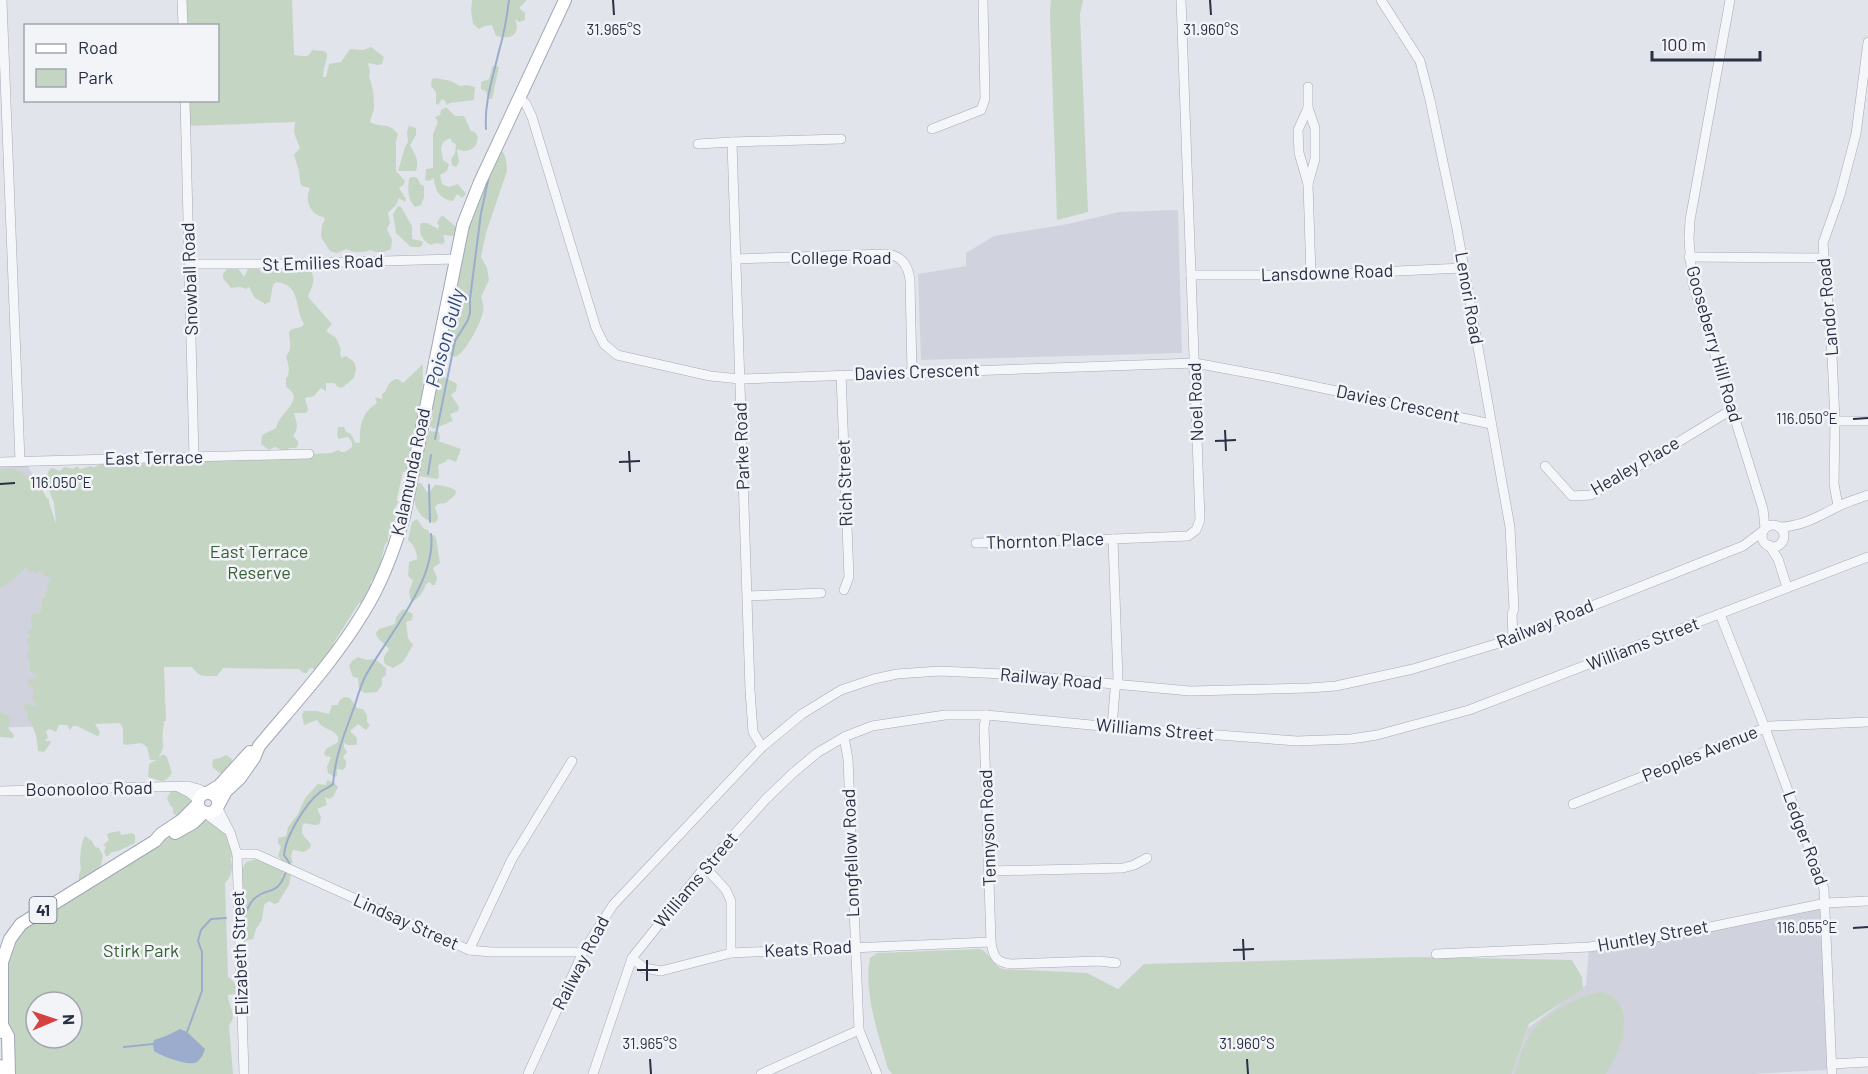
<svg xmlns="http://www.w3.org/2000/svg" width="1868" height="1074" viewBox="0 0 1868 1074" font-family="Barlow,sans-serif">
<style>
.built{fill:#d0d3dd}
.green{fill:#c5d5c3;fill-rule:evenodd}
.water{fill:#9caccc}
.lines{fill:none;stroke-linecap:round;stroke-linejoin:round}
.stream{stroke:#9caccc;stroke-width:2}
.minor-casing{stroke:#a7aab6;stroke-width:10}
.major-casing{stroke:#a1a7b7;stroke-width:14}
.minor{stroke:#f5f6f9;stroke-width:9}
.major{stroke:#fff;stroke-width:12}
.ticks{fill:none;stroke:#292f44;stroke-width:2}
.labels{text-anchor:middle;stroke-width:5;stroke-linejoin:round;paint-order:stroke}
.shield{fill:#f2f4f8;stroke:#656a7a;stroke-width:1.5}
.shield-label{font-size:16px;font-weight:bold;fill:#292f44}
.street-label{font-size:18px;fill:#292f44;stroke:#f2f4f8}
.park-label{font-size:18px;fill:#386036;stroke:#f2f4f8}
.water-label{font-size:20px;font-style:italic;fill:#31477a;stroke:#f2f4f8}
.ticks-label{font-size:15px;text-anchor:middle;fill:#292f44;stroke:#f2f4f8;stroke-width:5;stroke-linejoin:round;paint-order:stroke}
</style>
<rect width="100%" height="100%" fill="#e2e4eb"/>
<!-- built -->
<g class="built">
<path d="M1178,210l4,143 -261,7 -3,-86 48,-8v-13l28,-17 74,-12 51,-12z"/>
<path d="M0,462h26l23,44 7,24 -5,50 -11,27 4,119 -44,2z"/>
<path d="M1826,903l5,165 -6,2 -72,4h-241l16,-46 58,-43 3,-38z"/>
</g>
<!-- green -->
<g class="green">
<path d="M182,0h110l2,55c9,0 14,5 18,-5l12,1 3,2c0,9 -4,15 -4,24h3l3,-13 12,-2 9,-13 13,1 8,-3 13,10 -2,7 -4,1 -10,-2 2,9 -1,5c4,10 5,19 5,30 0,5 -3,9 -4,15 10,6 18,-1 28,12l-2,7v30l9,10 -1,3 -5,4 7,11 -1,3 -6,-4 -3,7 -8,8 2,10 -3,6 5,11 -1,9c-6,3 -14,5 -20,1l-7,2h-10l-8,-3 -9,4 -7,-2 -9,-14 1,-13 3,-4 -1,-3c-14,-2 -20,-17 -14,-29l-8,-2 -2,-4 -1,-11 -5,-16 6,-7 -6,-15 1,-11 -109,4 -1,-25 33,-1v-74l-35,-1z"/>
<path d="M472,0h55l-8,8 6,5v7l-6,2 -4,-3c6,16 -4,21 -19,17l-4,-11 -7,1 -6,3 -6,-5 -2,-14z"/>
<path d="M1051,0h32l-3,14 8,198 -31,8 -7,-206z"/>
<path d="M493,65l6,2 -7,32h-4l-2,-8 -5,-2v-7l8,-3z"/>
<path d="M435,78l16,3 9,5 7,-1 8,2 -1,13 -24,3 -3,2 -2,-4 -3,-2 -4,6 -2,-1v-12l-5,-6 1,-7z"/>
<path d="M446,107l9,9h9l7,15 4,1 3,5 -2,8c-6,7 -12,7 -19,4l2,13 -3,5 -4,-2 -1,-6 4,-6 1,-9 -4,-2 -2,-4 -7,4 -2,7 2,11 6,4 -2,7 -7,4 2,9 7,3 9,-3 8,10 -4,4 -5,-4 -4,7c-12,-1 -19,-11 -19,-23l-5,3 -4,-1 1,-11 7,-1v-34l5,-12 -3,-5 5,-2 1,-5z"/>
<path d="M409,126l7,2v7l-6,10c4,9 10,14 6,26h-18l7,-24 3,-5 -1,-10z"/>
<path d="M498,150l5,2 3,7 1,12 -21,62 -5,24 6,11 2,12 -8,17c2,5 3,10 2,15 -2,11 -18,42 -28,45l-5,-3c-4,-11 -5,-24 4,-33l-4,-24 24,-96z"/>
<path d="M411,177h4l3,2 2,5 4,2v11l-3,8 -6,2c-8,-9 -7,-17 -6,-28z"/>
<path d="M398,206l3,1 11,19v13l10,2 1,3 -3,3h-9l-15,-14 -3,-19z"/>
<path d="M443,216l12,10 2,8 -2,2 -12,-1 2,6 -2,3 -8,-1 -4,2c-9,-4 -13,-13 -10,-22h6l11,6 1,-4 -2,-1 3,-7z"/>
<path d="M308,265c9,15 5,18 0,32l24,27 -6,7 10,7 5,11 -1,5 2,4 4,-2 8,6 2,6 -2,10 -12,10 -4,-1 -4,-4h-8v8l-5,-3 -7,8 -9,2 3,12 -2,3h-12c3,10 5,15 -1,23l5,5v4l-2,3h-7l-2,4 -12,-5 -6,3 -8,-6 1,-9 14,-7c1,-3 2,-7 4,-9 8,-12 23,-21 6,-32v-9l2,-2 1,-8 -3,-12c7,-7 3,-15 3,-24l3,-3 9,-2 3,-3c-10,-16 -2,-39 -28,-42l-3,3 -3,17 -5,2 -11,-7 -5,-10 -3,2 -6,-2 -9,1 -8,-10v-4l4,-5 10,-2 7,10 4,-8 5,-2 6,2 3,4 10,-4 10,2 6,-5z"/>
<path d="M423,364c-1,12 2,38 -6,45 1,14 -5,23 -8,38l3,4 -3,22 -6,-1 -6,26 1,5 -4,6 3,3 -4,14 -4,3 -1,12 -3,3 -6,26v3l-2,7 -4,-1 -3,4 3,2 -9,18h-5l-26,41 2,3 -19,24 -4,-3 -3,1 -2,4h-4l-4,-4 -76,-1 -6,8c-14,0 -17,2 -25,-9h-28l2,54h-2c0,4 -1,7 -1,11 -2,13 4,12 -5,26l5,-4 4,3 5,16c-9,13 -11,7 -24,4l1,-13 7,-4h-6l-3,-13 -6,-4 -16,2 -2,-2v-14l-3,-6 -25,1 5,8 -1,3 -2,1 -20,-10h-4l-3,4 -3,-5h-8l-3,7 -6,-3 -4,2 2,7 -3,3h6l-1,3 -6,8 -6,-1c-1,-15 -3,-22 -11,-34l1,-6 -5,-3 4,-5 7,4 2,-1 -3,-7v-10l-6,-7 2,-3h7l1,-2 -7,-7v-10l-3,-4 3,-10 -3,-1 1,-5h-2l4,-4 -2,-4 4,-4c-1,-5 -2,-9 0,-14l8,-1 1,-13 3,-2 7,-20 -7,-3 -3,-4 -5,3 -3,-3 -4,1 -3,-6 -6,8 -17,13h-3v-114l2,-3c23,-6 25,13 40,19l4,8 3,2v4l7,20 -2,-20 -9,-22 4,-11 3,-2 8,3 4,-4 9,2 4,-3 3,3 12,-3 1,2 10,-5 228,-10 8,-3 2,2h4l7,-5v-5l-4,-5 -10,2 -1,-6 1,-6h6l2,5 5,2 4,8 4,1 1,-1c-1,-16 2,-30 17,-39l-2,-6 7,2v-5l3,-2c2,-6 6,-13 13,-13l5,4z"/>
<path d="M435,377h9l13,7 -1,7 -5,4 8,12 -1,4 -8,3 3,7 -20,8 -4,-4 4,-7 -6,-8 3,-10 6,-4 -2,-2z"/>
<path d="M428,431l11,1 1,7 -2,2 23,8 -5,13 -8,-3 -3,3 -7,3 1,12 -2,2 -18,-3 -1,-4 6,-39z"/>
<path d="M419,483h2l6,9 3,-1 5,-6c6,0 17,2 21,6l-1,4 -9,8 -8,1 -3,3 3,10 -1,4 -2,2c-19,-5 -24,-22 -19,-39z"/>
<path d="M417,519l7,10 4,1 2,5h4l2,3 4,25 -7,5 4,10 -2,7h-3l-2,-3 -4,2c-2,7 -7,15 -15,18l-2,-10 4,-12 -5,-4 1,-14 8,-3c0,-7 -3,-14 -9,-19l4,-18z"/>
<path d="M403,609l10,5 -1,6 -6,2 2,16 5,7 -10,17 -10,6 -8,-4c-3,-7 0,-9 4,-14l-1,-2 -11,-11 -1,-4 3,-4 16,-5 1,-7z"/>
<path d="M358,657l9,3 8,-1 11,9v7l-4,3v7l-5,7 -12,1 -6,-3 -1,-12 -5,-1 -4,-11 3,-5z"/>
<path d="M344,697l6,1 7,10 6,1 4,6v7l3,3 -4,5 -8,-6 -8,7 7,7v5l-1,2h-8l-4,-2v4l3,5 -4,5 3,4v5l-3,4 -6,-1v7l-2,1 -7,-4 -1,-6 4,-10 -6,-1 -1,-3 2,-4 12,-7v-5c-6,-10 -15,-6 -21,-17l-13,5 -2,-10 2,-4h13l12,3 3,-9h6l1,-4z"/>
<path d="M0,711l11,7 -3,10 6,7 -1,3 -13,-1z"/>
<path d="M226,755l5,3 5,9 -13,8 -10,-7 -1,-6 2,-3 6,-1z"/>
<path d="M327,780l8,3 3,4 -5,10 -4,2 -4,-2 2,8 -10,4 4,8 -1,6c-5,5 -11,-1 -17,1 -3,12 1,11 8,20l-1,4 -6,4 -11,-2 -2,6 2,7 -11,-2 -4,-5 3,-9 -3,-4v-5l8,-2 2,-9 10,-13 7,-16 13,-14 8,1z"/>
<path d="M176,790l18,9 -17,17 -4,-3v-5l-3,-3 -3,-7 4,-7z"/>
<path d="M204,812l15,11 9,17 3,2 4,17 -5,-1c4,7 2,19 -5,25l3,94c6,4 11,10 7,17l-7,1c0,11 10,21 1,30l4,49h-224l-8,-101 14,-42 164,-100zM36,1002h36v36h-36z"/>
<path d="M120,831l1,4 11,-2 3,2v8l-17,8 -6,1 -4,4h-2l-2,-4 2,-5 -3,-2 6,-5 -2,-5 2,-2z"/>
<path d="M85,836l7,5 3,6 4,1 4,8 -3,12 -21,14v-7l2,-6c-2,-7 0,-28 4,-33z"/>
<path d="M256,859l33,11 2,5 -2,10 -11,18 -4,1 -5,-3 -5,4 -2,15 -6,9 -3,10 -9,2 -1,-49 -3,-11 2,-12 4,-7z"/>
<path d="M980,949c10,4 12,16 23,20l84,4 31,16 26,-25 272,-7 156,3 10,17 1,12 -54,35 -17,50h-620l-4,-5c-9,-33 -25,-77 -18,-111l7,-5z"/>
<path d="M1602,992c37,10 19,60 4,82h-91c3,-12 7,-25 13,-36 10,-21 52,-44 74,-46z"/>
</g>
<!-- water -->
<path class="water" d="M180,1029l7,3 18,17c-1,4 -4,10 -8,13 -7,5 -36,-6 -43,-11l-1,-7 1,-4 12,-4z"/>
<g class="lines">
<!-- stream -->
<g class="stream">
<path d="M486,129c-2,-26 7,-52 13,-78 5,-17 8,-34 10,-51"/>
<path d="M435,439l20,-98 13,-21 2,-7v-14l11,-86 8,-37"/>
<path d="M428,474l3,-19"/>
<path d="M429,485l1,37"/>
<path d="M290,864l-6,-9c1,-18 22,-52 36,-63 4,-3 9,-4 13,-8 2,-28 12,-52 22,-79 3,-10 6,-21 11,-30 21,-38 71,-95 65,-141"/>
<path d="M243,916c5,-5 5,-11 10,-16 14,-15 23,-1 33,-28"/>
<path d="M187,1032l15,-41v-39l-4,-11 3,-11 10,-11 15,-1"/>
<path d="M124,1047l29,-3"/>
</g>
<defs>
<g id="minor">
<path d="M2,0l18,461"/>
<path d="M182,0l1,26"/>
<path d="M1381,0l39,61 10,39 27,129 44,248 9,50 4,82 -2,5 1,22"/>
<path d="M1730,0l-40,220 -1,19 3,42 71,228 2,19"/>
<path d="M519,98l7,6 6,13 64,211 8,16 13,11 93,21 30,3 455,-16 80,15 216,46"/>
<path d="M185,100l9,357"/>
<path d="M1308,108l-10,22 1,23 9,31 3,91"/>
<path d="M932,129l49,-19 4,-11 -2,-99"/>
<path d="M732,142l18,548 3,42 9,15"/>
<path d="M698,144l34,-2 109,-3"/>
<path d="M1308,184l7,-25v-31l-7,-20v-21"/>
<path d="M1689,257l135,1"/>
<path d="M736,259l149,-5c16,1 23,10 25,26l2,93"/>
<path d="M190,264h86l179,-5"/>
<path d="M1191,275h120l152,-7"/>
<path d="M841,375l8,202 -5,13"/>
<path d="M1835,421h33"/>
<path d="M0,462l309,-8"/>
<path d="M1545,466l27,30 19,-1 140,-85"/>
<path d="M1838,506l-4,-22 1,-63 -3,-66 -9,-112 17,-48 16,-61 12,-92"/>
<circle cx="1773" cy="536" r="11"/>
<path d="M1779,527c21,0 39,-10 58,-20 9,-5 21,-8 31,-12"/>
<path d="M976,543l137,-4"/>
<path d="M1769,545l9,14 9,28"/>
<path d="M748,596l73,-3"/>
<path d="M1720,614l45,114 59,161 8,185"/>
<path d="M986,715l-2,12 7,215c2,15 6,21 21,22l87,-3 17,2"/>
<path d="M1112,727l3,-37 3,-10 -5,-141 75,-3 8,-6 4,-10 -19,-520"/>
<path d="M844,737l4,22 11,271 18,44"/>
<path d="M180,788l10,5 8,7"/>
<path d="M0,791l188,-5 11,3 6,4"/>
<path d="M1573,804l197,-78 98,-4"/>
<path d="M217,807l13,25 7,22 7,220"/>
<path d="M205,813l21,16"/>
<path d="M237,854h19l9,4 204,92 22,2h92"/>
<path d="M705,867l21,23 5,11v52"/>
<path d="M989,871l134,-3 11,-3 13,-7"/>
<path d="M469,950l43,-91 60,-98"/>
<path d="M1436,954l153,-7 87,-13 150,-31 42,-2"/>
<path d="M632,958l12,10 17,3 70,-18 260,-11"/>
<path d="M1831,1064l37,-2"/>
<path d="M528,1074l55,-122 30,-47 149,-158 40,-33 39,-24 33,-11 23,-5 43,-3 64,3 186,17 119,-3 27,-2 77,-17 83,-25 247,-98 20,-15"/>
<path d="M593,1074l39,-116 73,-91 61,-68 27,-26 24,-20 27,-16 28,-11 73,-11h41l126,12 185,14 54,-2 26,-4 92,-25 399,-153"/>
<path d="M761,1074l98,-44"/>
</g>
<g id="major">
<circle cx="208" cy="803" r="10"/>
<path d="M207,793l12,-7 31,-34"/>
<path d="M218,806l8,-15 14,-13 14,-20 5,-12c36,-43 75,-85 104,-133 19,-30 31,-63 41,-97l59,-291 17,-43 85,-182"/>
<path d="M175,833l18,-10 11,-11"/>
<path d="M2,1025l6,11 1,38"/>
<path d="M0,1032l2,-7v-63l8,-23 11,-15 134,-83 6,-7 21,-14 16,-16"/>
<path d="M0,1066v8"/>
</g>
</defs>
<!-- minor casing -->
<use href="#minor" class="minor-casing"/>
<!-- major casing -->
<use href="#major" class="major-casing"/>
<!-- minor -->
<use href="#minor" class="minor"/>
<!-- major -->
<use href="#major" class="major"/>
</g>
<!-- ticks -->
<path class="ticks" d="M613,0l1,15M1210,0l1,15M1853,419l15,-1M1225,430l1,21M1215,441l21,-1M629,451l1,21M619,462l21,-1M0,484l15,-1M1853,928l15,-1M1243,939l1,21M1233,950l21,-1M647,960v21M637,970h21M650,1059l1,15M1247,1059l1,15"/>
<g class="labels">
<!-- shield labels -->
<rect class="shield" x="29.5" y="897" width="27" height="26" rx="4.5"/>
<g class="shield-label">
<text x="43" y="916">41</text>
</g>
<!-- street labels -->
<g class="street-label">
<text x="841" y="264">College Road</text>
<text transform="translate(323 263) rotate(-2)" y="6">St Emilies Road</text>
<text transform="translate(1327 273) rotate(-2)" y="6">Lansdowne Road</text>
<text transform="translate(190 279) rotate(-92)" y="6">Snowball Road</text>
<text transform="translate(1469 298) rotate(80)" y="6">Lenori Road</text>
<text transform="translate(1828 307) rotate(-95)" y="6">Landor Road</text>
<text transform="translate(1714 344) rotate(74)" y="6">Gooseberry Hill Road</text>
<text transform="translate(917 372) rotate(-2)" y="6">Davies Crescent</text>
<text transform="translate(1196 402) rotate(-92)" y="6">Noel Road</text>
<text transform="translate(1398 404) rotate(12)" y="6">Davies Crescent</text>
<text transform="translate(742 446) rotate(-92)" y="6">Parke Road</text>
<text transform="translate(154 458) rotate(-1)" y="6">East Terrace</text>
<text transform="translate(1635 466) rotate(-30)" y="6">Healey Place</text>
<text transform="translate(411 472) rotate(-78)" y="6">Kalamunda Road</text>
<text transform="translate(845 483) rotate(-92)" y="6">Rich Street</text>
<text transform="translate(1045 541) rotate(-2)" y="6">Thornton Place</text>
<text transform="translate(1545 624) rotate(-22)" y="6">Railway Road</text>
<text transform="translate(1643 644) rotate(-21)" y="6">Williams Street</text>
<text transform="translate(1051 679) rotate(5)" y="6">Railway Road</text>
<text transform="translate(1155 730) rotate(5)" y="6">Williams Street</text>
<text transform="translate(1700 754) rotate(-22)" y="6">Peoples Avenue</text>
<text transform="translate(89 789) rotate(-1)" y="6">Boonooloo Road</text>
<text transform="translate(988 828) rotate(-92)" y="6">Tennyson Road</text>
<text transform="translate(1805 838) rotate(70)" y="6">Ledger Road</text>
<text transform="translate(851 853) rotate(-92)" y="6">Longfellow Road</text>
<text transform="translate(696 880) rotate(-50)" y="6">Williams Street</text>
<text transform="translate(406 922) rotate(24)" y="6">Lindsay Street</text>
<text transform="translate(1653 936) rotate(-10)" y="6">Huntley Street</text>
<text transform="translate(808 949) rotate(-3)" y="6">Keats Road</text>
<text transform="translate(240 953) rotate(-92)" y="6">Elizabeth Street</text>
<text transform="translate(581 963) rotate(-63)" y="6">Railway Road</text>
</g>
<!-- park labels -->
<g class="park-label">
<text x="259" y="558">East Terrace<tspan x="259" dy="21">Reserve</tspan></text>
<text x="141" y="957">Stirk Park</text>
</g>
<!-- water labels -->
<g class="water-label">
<text transform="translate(445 338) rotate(-75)" y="7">Poison Gully</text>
</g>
</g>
<g class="ticks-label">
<text x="614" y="35">31.965°S</text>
<text x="1211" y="35">31.960°S</text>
<text x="1807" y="424">116.050°E</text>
<text x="61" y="488">116.050°E</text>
<text x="1807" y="933">116.055°E</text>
<text x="650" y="1049">31.965°S</text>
<text x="1247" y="1049">31.960°S</text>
</g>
<!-- legend -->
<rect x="24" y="24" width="195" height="78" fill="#f2f4f8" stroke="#a2a5b0" stroke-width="1.5"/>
<rect x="36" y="44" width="30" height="9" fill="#ffffff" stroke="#a2a5b0" stroke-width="1.5"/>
<text x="78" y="54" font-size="18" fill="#292f44">Road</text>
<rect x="36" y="69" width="30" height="18" fill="#c5d5c3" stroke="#a2a5b0" stroke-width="1.5"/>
<text x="78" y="84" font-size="18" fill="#292f44">Park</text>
<!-- north arrow -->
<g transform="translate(54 1020) rotate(88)"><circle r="28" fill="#f2f4f8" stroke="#a2a5b0" stroke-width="1.5"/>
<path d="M0-4.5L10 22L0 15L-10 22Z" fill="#d44344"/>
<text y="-9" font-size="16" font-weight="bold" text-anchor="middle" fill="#292f44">N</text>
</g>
<!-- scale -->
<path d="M1652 51v9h108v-9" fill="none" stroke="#292f44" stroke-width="3"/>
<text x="1661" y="51" font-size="18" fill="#292f44" stroke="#f2f4f8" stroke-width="4.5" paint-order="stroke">100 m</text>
</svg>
